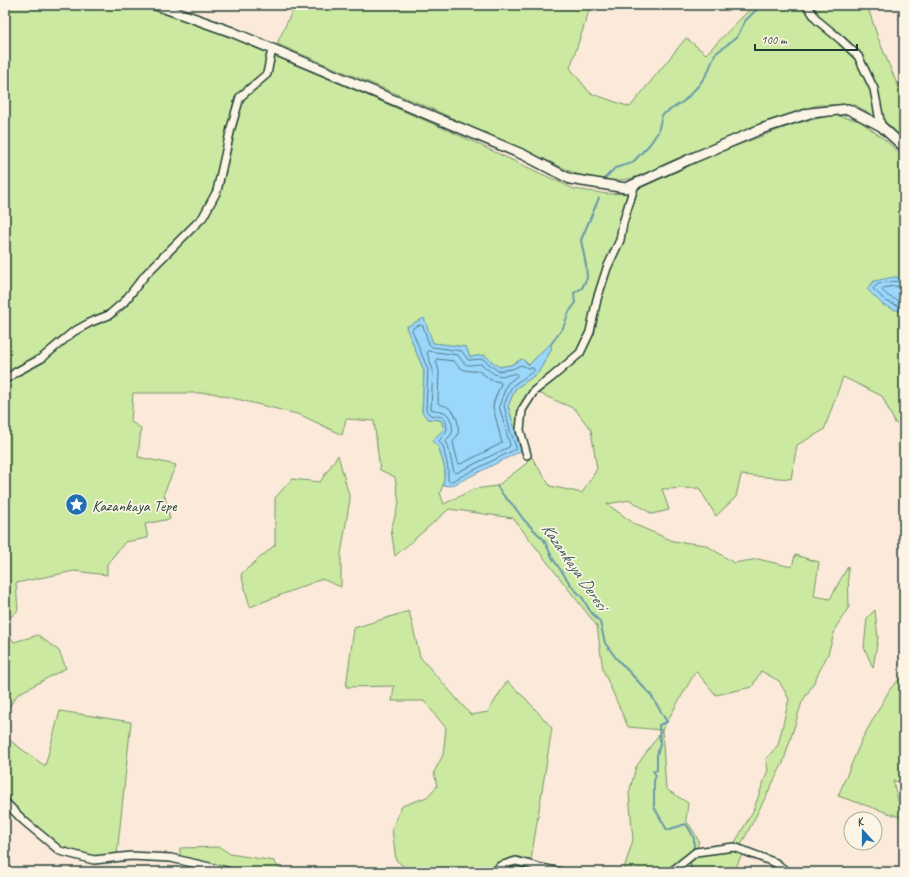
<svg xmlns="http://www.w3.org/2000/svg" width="909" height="877" viewBox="0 0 909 877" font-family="Caveat,sans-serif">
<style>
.green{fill:#cbe9a0;stroke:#75936a}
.water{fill:#9bd6fb;stroke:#6999ab}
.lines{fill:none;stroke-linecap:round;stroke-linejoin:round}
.shore{stroke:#517a84;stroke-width:1}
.stream{stroke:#6999ab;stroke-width:2}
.minor-casing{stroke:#1f3d34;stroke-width:10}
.tertiary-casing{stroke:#1f3d34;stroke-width:12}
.minor{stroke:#fcf5e5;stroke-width:7}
.tertiary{stroke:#fcf5e5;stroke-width:9}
.labels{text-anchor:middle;stroke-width:3.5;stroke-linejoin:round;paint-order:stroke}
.poi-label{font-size:16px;fill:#1f3d34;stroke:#fcf5e5;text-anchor:start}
.water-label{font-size:17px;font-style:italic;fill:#385c5c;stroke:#fcf5e5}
</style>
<rect width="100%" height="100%" fill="#fbead9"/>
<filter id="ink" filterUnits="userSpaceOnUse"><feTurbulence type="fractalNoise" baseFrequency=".025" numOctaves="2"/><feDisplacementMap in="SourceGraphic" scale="8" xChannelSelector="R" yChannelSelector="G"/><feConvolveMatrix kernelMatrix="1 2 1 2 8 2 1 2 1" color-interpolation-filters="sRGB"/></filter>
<g filter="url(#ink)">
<!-- green -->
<g class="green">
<path d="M5,5h134l62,21 67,26 -3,21 -30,24 -21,92 -16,30 -74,80 -16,11 -11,5 -24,13 -15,10 -24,22 -29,16z"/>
<path d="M295,5h296l-21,63 20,25 40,14 56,-69 20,16 48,-49h50l11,19 41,33 15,33 5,28 -20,-13h-38l-50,16 -96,40 -30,14 -13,4 -19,2 -31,-6 -156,-70 -146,-61z"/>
<path d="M811,5h56l11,33 19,46 7,3v52l-21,-19 -6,-32 -16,-34 -42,-37z"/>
<path d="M274,55l178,77 122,57 34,5 20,-1 -9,30 -2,15 -15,35 -7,27 -7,32 -10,20 -46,38 -12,19 -2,21 7,20 -4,1 -13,-45 7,-17 23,-16 13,-23v-5l-5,2 -17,18 -7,-6 -11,6 -12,2 -15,-12 -14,2 -4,-10 -33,-4 -9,-24 -18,8 18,44 -2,41 6,7 13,1 3,9 -12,12 7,7 6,21 -2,16 -3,8 4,11 30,-15 23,-3 30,-23 2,-10 21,33 32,7 15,-24 -6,-39 -16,-21 -39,-17 18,-13 28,-24 11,-23 7,-34 9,-30 15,-28 3,-17 11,-34 79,-36 80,-30 37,-8 26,6 24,18 20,18v272l-9,-6 -13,-27 -39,-19 -19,53 -27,15 -6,34 -50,-4 -5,22 -20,19 -17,-28 -37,1 7,21 -17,4 -22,-14 -23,4 29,21 37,16 33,4 28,18 24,-4 34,8 3,-12 24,7 -5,34 16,3 18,-33 1,41 -13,20 -8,27 -16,32 -10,16 -19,61 -42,82 -7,-1 19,-33 15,-41 -2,-11 12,-14 11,-46 -10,-18 -18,-10 -9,16 -36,8 -20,-24 -34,59 4,59 22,14 -2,17 8,12 5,10 -3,7 -30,23h-43l10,-32 -4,-47 7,-26 26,-37 -34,-3 -25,-57 -6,-44 -84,-108 -64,-9 -54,47 -4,-27 8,-26 -4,-26 -15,-7 -6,-49 -28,-2 -4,16 -41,-20 -89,-22h-79l-2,29 10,6 -3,29 38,8 -12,28 6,26 -25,5 3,14 -23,4 -18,22v11l-33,-4 -58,12 2,27 -13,13v-240l12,-9 31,-17 29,-24 40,-17 14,-14 18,-27 58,-57 16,-33 19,-86 28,-23z"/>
<path d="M338,455l12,44 -9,55v33l-19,-8 -72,28 -9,-33 34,-29v-47l17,-19 28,3z"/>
<path d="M875,610l3,28 -5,30 -9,-21 3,-29z"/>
<path d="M409,611l11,46 51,58 17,-3 19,-31 19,18 26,29 -21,132 -16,-3 -18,6 -8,9h-79l-14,-12 -4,-31 10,-23 25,-9 10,-11 -3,-14 9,-17 3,-27 -22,-27h-32l2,-15 -48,1 8,-59z"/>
<path d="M5,629l9,13 24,-7 21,16 7,17 -48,26 -13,19z"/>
<path d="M904,674v108l-11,-1 10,37 -65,-22 24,-57 28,-50z"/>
<path d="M60,711l71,11 -14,133 -23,2 -33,-8 -36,-29 -20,-21v-62l40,29z"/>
<path d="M220,847l10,7 44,7 7,11h-33l-14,-2 -54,-13v-9z"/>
<path d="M732,850l10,4 -8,18h-49l-2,-6 14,-11z"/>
<path d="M515,864l31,8h-46l1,-2z"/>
</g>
<!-- water -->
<g class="water">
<path d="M894,277l10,1v31l-6,2 -15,-6 -16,-16 7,-8z"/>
<path d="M424,318l9,25 33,4 4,10 14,-2 15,12 12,-2 11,-6 7,6 17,-18 5,-3v6l-13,23 -23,16 -7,17 13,45 -70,35 -8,-1 2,-16 -6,-21 -7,-7 12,-12 -3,-9 -13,-1 -6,-7 2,-41 -18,-44z"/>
</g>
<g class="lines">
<!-- shore -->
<g class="shore">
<path d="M904,282c-9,-1 -26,-2 -31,7l13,12 12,5 6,-1"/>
<path d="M904,287l-10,-1 -11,2 -1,2c6,7 13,11 22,10"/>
<path d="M420,325l3,1 6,18 3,3 30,4 6,9h2l13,-1 15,12 14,-2 9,-4 7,3h5l1,1v2l-22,15 -8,19 6,25 6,17v2l-66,33 -2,-2v-12l-5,-22 -4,-5 8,-11c-1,-15 -4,-13 -17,-15l-4,-5 2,-40 -16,-40 1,-2z"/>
<path d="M428,351l30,4c9,13 8,10 23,9 14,11 16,15 35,9l1,1v2l-10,8 -8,22 11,39 -1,2 -53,26 -2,-1 -6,-26 -2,-5c1,-3 5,-5 6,-8 2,-6 -2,-19 -8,-21 -4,-2 -9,-1 -13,-3l2,-39 -6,-17z"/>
<path d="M437,359l17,2c8,11 13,10 25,10l12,9 9,2 1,2 -7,17 -1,6 9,36 -41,21 -3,-1 -5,-21c2,-3 4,-5 5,-8 2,-8 -2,-22 -9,-26 -3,-3 -8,-2 -11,-5l1,-32 -3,-10z"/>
</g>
<!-- stream -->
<g class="stream">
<path d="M605,178l10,-10 17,-5 18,-19 8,-12 4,-17 22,-14 15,-16 9,-13 7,-18 22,-17 8,-16 16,-16"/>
<path d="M551,344l12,-16 6,-16 6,-8 -1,-11 8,-5 5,-10 -1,-13 -5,-25 18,-42"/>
<path d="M497,486l7,10 9,9 11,15 20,20 9,19 20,29 9,9 8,14 10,11 5,21 11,15 35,37 16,27 -8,3 1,19 -3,11v15l-4,1 3,4 -2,6v26l13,23 19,-6c7,11 10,14 7,27"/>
<path d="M690,859v3l2,10"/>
</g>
<defs>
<g id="minor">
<path d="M807,5l10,15 24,20 17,16 16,33 7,37"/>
<path d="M5,380l11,-8 26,-14 31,-26 18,-10 18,-7 15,-13 22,-28 57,-57 14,-26 14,-63 9,-31 27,-23 5,-25"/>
<path d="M527,455l-7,-25 2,-20 12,-19 18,-14 28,-24 10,-21 7,-33 10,-31 13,-28 3,-17 12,-39"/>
<path d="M5,802l19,19 36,30 34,9 37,-4 40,2 60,14"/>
<path d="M495,872l5,-6 16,-5 25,7 20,4"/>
<path d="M671,872l25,-20 38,-5 42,16 11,9"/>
</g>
<path id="tertiary" d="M156,5l76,27 292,123 46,24 56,9 62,-28 73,-31 49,-16 38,-4 33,17 23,21"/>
</defs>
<!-- minor casing -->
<use href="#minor" class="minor-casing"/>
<!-- tertiary casing -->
<use href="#tertiary" class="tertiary-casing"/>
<!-- minor -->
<use href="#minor" class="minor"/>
<!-- tertiary -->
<use href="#tertiary" class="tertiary"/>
</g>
</g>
<!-- icons -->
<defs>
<symbol id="sight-disc" viewBox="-11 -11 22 22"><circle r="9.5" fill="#1f6fb2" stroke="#fcf5e5"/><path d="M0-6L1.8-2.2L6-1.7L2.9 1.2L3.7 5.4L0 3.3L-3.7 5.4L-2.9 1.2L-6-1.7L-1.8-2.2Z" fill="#fff"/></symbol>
</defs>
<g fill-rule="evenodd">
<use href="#sight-disc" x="64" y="492" width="25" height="25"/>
</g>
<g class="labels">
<!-- poi labels -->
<g class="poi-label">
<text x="92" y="511">Kazankaya Tepe</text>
</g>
<!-- water labels -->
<g class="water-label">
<text transform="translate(575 566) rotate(55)" y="6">Kazankaya Deresi</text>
</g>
</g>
<!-- margin -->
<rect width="909" height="877" fill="none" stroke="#fcf5e5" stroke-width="20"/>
<rect x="10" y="10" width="889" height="857" fill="none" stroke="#1f3d34" stroke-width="1.5" filter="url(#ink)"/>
<!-- north arrow -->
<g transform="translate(863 831) rotate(339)"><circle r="19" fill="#fcf5e5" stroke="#a4ab9e"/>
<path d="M0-3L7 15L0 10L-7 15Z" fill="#1f6fb2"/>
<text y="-6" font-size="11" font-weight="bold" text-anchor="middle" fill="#1f3d34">K</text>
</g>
<!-- scale -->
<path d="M755 44v6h102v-6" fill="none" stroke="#1f3d34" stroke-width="2"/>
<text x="761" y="44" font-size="12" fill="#1f3d34" stroke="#fcf5e5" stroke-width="3" paint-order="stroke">100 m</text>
</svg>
